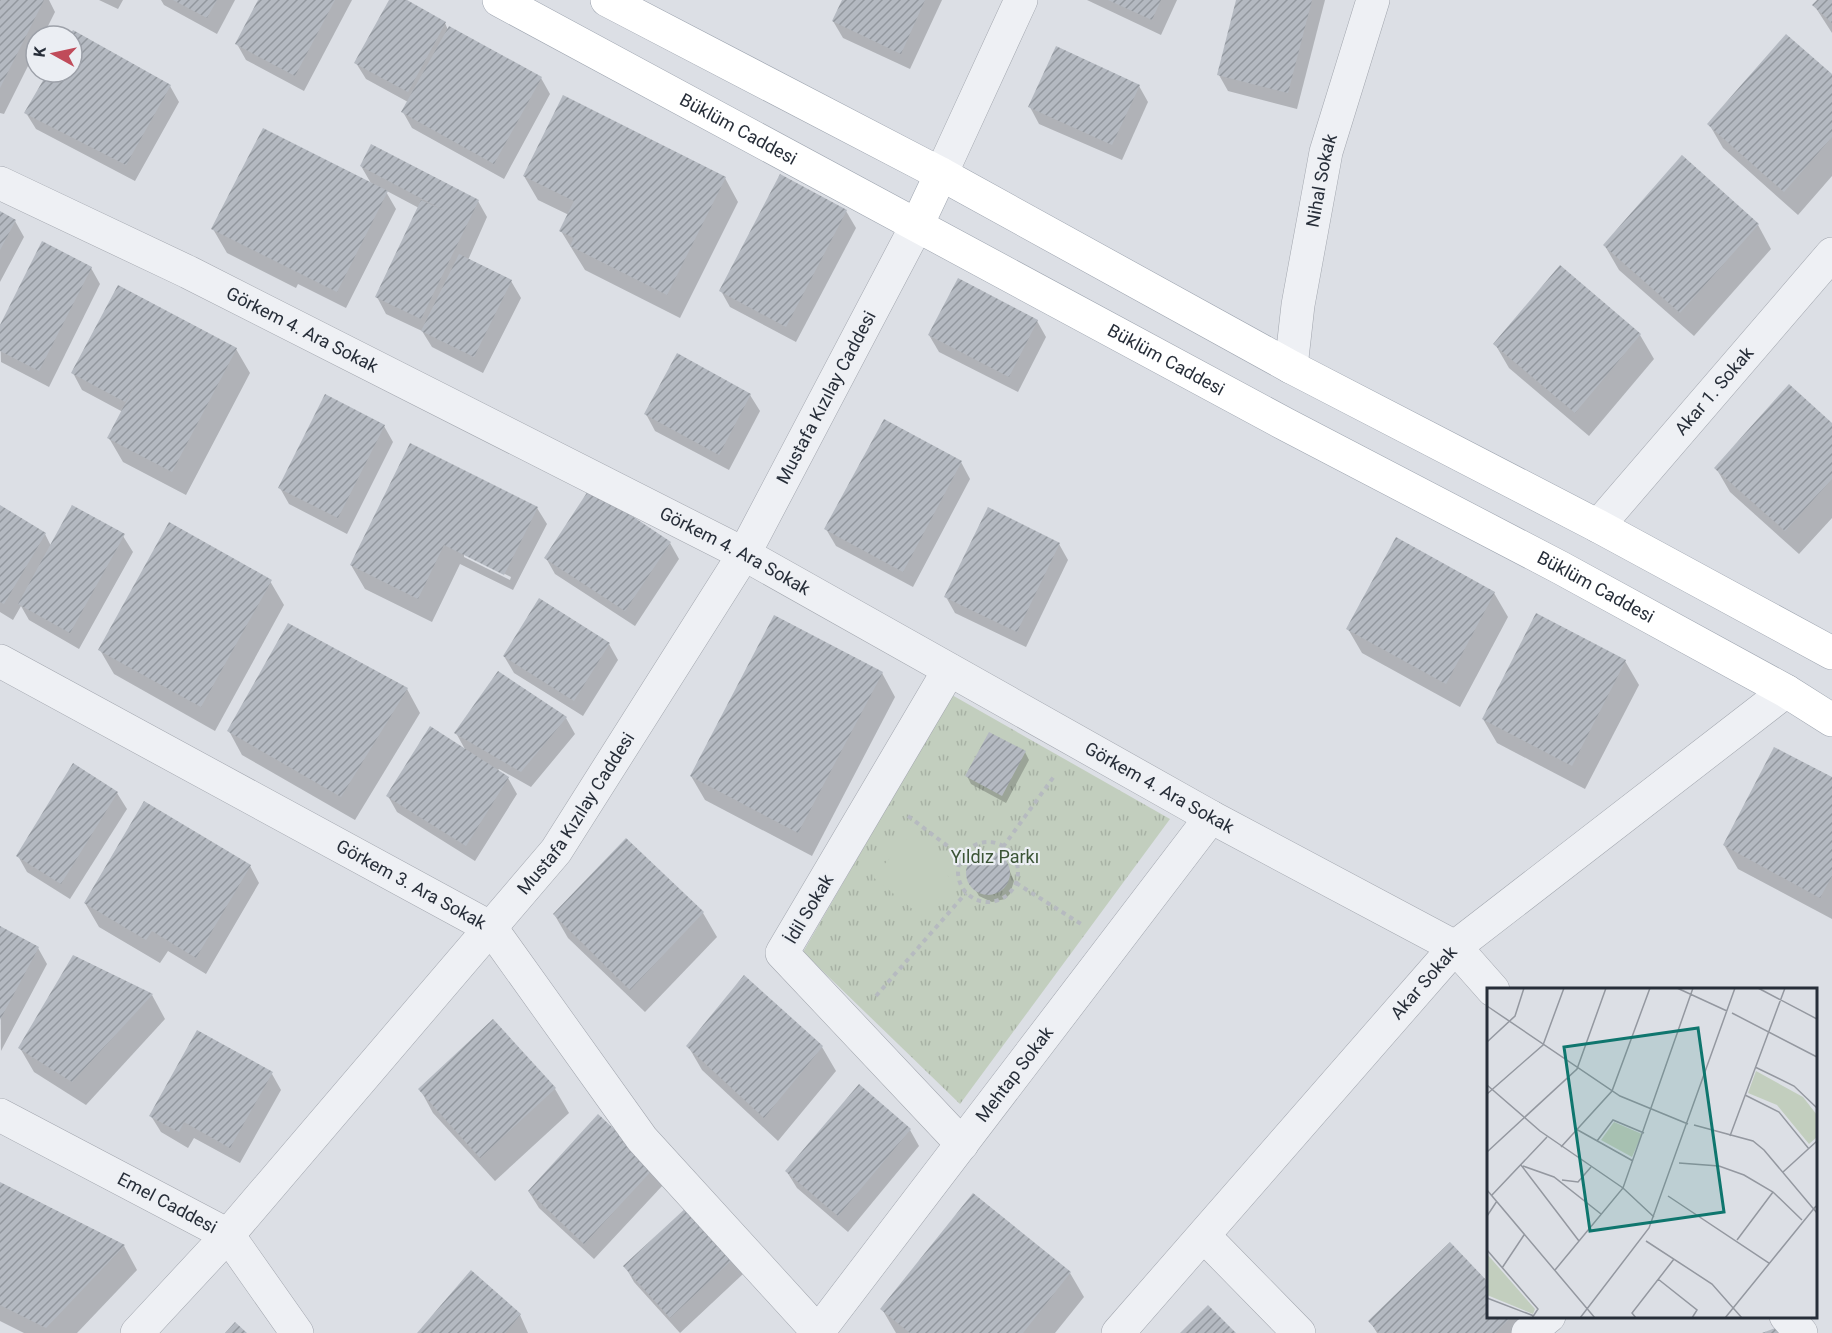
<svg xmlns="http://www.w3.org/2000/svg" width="1832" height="1333" viewBox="0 0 1832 1333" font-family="Roboto,sans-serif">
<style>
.park{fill:url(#park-tufts)}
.pitch{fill:#c2cebe}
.shadow{fill:#0003;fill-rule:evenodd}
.building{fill:url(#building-hatch)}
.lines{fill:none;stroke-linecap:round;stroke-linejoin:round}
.minor-casing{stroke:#a2a6ae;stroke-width:34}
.major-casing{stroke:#9da4af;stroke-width:34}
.path{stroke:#b6bac0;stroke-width:4;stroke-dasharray:4.5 4.5;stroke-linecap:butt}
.minor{stroke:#eef0f4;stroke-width:33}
.major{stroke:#fff;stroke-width:33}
.labels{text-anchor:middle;stroke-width:4.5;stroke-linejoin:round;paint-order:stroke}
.street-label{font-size:18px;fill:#272e39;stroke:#ebeef3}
.park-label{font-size:18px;fill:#3b5436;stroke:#ebeef3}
.inset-road{fill:none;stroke:#9498a0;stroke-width:1.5}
.view{fill:#0f766e;fill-opacity:0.15;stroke:#0f766e;stroke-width:3}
.inset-edge{fill:none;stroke:#272e39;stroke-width:3}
</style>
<defs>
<pattern id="park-tufts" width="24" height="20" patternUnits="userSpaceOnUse" patternTransform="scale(1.5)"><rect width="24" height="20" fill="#c2cebe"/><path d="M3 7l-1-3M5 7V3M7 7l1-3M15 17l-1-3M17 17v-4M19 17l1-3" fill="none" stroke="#a7b1a4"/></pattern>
<pattern id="building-hatch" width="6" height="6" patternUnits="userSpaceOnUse" patternTransform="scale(1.5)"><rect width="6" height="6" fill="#b4b9c1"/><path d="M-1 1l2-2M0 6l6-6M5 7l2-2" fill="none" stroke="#92979e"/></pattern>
</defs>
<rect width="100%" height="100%" fill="#dcdfe5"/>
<!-- park -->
<path class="park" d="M952,695l218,124 -210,285 -157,-152z"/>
<!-- pitch -->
<path class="pitch" d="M907,839l47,42 -33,35 -48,-39z"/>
<!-- shadow -->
<g class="shadow">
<path d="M0,0h49l6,12 -12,24h-7v14l-32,64 -4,-1z"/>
<path d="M99,0h24l-5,9z"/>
<path d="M161,0h74l-18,34 -53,-29z"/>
<path d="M260,0h92l-48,91 -58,-31 -9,-16z"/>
<path d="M390,0h14l41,23 3,7 93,48 9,16 -46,85 -92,-51 -9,-16 5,-10 -42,-23 -10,-16z"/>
<path d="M843,0h99l-32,69 -67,-31 -10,-17z"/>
<path d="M1087,0h90l-16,35z"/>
<path d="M1238,0h87l-28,109 -69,-18 -9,-16z"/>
<path d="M1819,0h13v33l-18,-28z"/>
<path d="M73,32l97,54 9,16 -44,79 -99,-52 -10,-16 24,-41h22l-1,-36z"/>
<path d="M1832,76v100l-34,39 -75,-67 -14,-24z"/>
<path d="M1139,86l9,16 -26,58 -83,-36 -9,-17z"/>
<path d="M361,166l117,35 9,16 -19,43 43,21 10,17 -38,75 -51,-26 -10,-16 -36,-17 -9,-17 42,-89 -34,-18 11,19 -50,99 -48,-24 -2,4 -69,-35 -14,-24 159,-44z"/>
<path d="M524,176l201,2 13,24 -58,116 -95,-48 -24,-39 8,-16 -31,-15z"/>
<path d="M846,211l10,17 -60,114 -66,-35 -9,-16z"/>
<path d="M0,213l15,8 9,16 -24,45z"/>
<path d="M1758,225l13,24 -77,87 -75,-66 -14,-24z"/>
<path d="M91,268l9,16 -51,103 -48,-25 -1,-34z"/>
<path d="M1037,321l9,16 -28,55 -79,-40 -10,-17z"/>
<path d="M1640,335l14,24 -65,77 -80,-68 -14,-24z"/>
<path d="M236,349l14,24 -64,122 -63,-33 -14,-24 14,-26 -41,-22 -9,-17z"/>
<path d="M750,395l10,16 -31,59 -74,-39 -9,-17z"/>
<path d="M1832,425v93l-33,36 -69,-62 -14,-24z"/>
<path d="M384,426l9,16 -46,92 -58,-30 -9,-16z"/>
<path d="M961,462l9,17 -57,108 -77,-41 -10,-17z"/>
<path d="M0,507l45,27 6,12 72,-10 10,16 -54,97 -50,-29 -8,-14 -8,14 -13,-8z"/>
<path d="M537,508l10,16 -34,66 -53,-26 -28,58 -67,-33 -14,-24zM464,554l47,23 -1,3 -46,-23z"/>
<path d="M670,543l9,16 -44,67 -80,-52 -9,-16z"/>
<path d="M1059,544l9,16 -42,87 -71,-34 -9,-16z"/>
<path d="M270,581l14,24 -69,126 -101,-57 -14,-24z"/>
<path d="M1494,593l14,24 -48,90 -98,-54 -14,-24z"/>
<path d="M609,644l9,16 -35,56 -69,-43 -10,-17z"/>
<path d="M1625,661l14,24 -54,104 -88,-46 -14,-24z"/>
<path d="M882,673l13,24 -83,159 -107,-56 -14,-24z"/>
<path d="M407,689l13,24 -65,107 -113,-65 -13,-24z"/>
<path d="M566,718l9,16 -44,53 -32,-18 -2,2 11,7 9,16 -42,67 -78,-49 -9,-16 78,-45 -10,-18z"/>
<path d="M1025,752l4,8 -23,43 -35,-19 -4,-8z"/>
<path d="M1832,779v140l-94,-50 -14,-24z"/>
<path d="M117,793l10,16 -57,90 -43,-27 -9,-16z"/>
<path d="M626,840l77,73 14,24 -72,75 -77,-74 -14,-24z"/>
<path d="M988,852l17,8 9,21 -4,13 -5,5 -13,3 -13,-6 -12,-21 4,-14z"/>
<path d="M250,866l9,17 -53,91 -38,-23 -8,12 -61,-36 -14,-24z"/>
<path d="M0,928l38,20 9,16 -46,87z"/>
<path d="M744,977l78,70 14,24 -58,70 -76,-71 -14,-24z"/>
<path d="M152,995l13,24 -79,86 -52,-33 -14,-24z"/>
<path d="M272,1074l9,16 -41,73 -46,-25 -6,10 -27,-16 -10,-16z"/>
<path d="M420,1089h135l14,24 -74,68 -62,-68z"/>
<path d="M598,1116l65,69 -69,74 -55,-51 -10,-16z"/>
<path d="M910,1130l9,16 -71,86 -51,-44 -10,-16z"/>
<path d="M0,1184l124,62 13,24 -60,63h-53l-24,-12z"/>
<path d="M973,1195l97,78 14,24 -29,36h-159l-14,-24z"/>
<path d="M688,1208l55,66 -63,59 -46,-51 -9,-16z"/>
<path d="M1450,1244l38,41v31h29l10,17h-150l-7,-12z"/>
<path d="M471,1272l49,43 8,18h-109z"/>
</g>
<!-- building -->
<g class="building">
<path d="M0,0h44l-44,88z"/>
<path d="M173,0h44l-10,18z"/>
<path d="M258,0h77l-40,76 -60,-32z"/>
<path d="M389,0h18l39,22 -38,70 -54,-29z"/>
<path d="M842,0h83l-24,54 -69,-33z"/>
<path d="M1108,0h53l-9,20z"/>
<path d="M1236,0h76l-24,93 -71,-18z"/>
<path d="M1817,0h15v23l-20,-18z"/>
<path d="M449,26l93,51 -48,87 -93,-52z"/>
<path d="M73,30l98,55 -45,80 -102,-52 24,-41h24v-36h-3z"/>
<path d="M1786,34l46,40v63l-48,55 -77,-68z"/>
<path d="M1056,46l84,39 -28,60 -84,-38z"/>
<path d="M563,95l163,82 -59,118 -97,-49 4,-8 -15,-7 15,-30 -51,-25z"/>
<path d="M263,128l125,63 -51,101 -126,-63z"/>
<path d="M371,144l108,56 -58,119 -46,-22 46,-97 24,11 -85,-45z"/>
<path d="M1682,155l77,69 -79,89 -77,-68z"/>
<path d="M780,174l67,36 -61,117 -67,-36z"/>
<path d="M0,211l16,9 -16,30z"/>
<path d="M42,241l50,26 -53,104 -39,-20v-26z"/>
<path d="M459,254l53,26 -38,77 -53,-26z"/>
<path d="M1560,265l81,69 -66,79 -82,-69z"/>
<path d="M958,278l80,42 -29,57 -81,-42z"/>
<path d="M118,285l119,63 -65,124 -65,-34 30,-57 -12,21 -54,-29z"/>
<path d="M677,353l74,41 -32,61 -75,-41z"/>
<path d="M1789,384l43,39v56l-47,52 -71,-63z"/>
<path d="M325,394l60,31 -47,93 -60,-30z"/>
<path d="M884,419l78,42 -59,111 -79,-43z"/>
<path d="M410,443l128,64 -34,68 -60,-30 -26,54 -68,-34z"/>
<path d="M590,488l81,54 -46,69 -81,-53z"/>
<path d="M0,505l46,28 -42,71 -4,-2z"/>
<path d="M72,505l53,29 -55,99 -52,-29z"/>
<path d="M988,507l72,36 -43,89 -73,-35z"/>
<path d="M169,522l103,58 -71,127 -103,-57z"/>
<path d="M1396,537l99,55 -49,92 -100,-55z"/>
<path d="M539,598l71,45 -36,58 -71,-45z"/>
<path d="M1536,613l90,47 -54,106 -90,-47z"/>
<path d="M774,615l109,57 -85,161 -108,-57z"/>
<path d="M288,623l120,65 -67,109 -114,-66z"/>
<path d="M498,671l69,46 -46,55 -67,-39z"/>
<path d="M430,726l79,51 -43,69 -80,-50z"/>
<path d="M989,732l37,19 -24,45 -37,-20z"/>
<path d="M1774,747l58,30v99l-12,22 -97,-53z"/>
<path d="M73,763l45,29 -57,92 -45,-28z"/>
<path d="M144,801l107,64 -55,93 -44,-27 -6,9 -62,-37z"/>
<path d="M626,838l78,74 -74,78 -77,-76z"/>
<circle cx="988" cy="873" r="22"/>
<path d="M0,926l39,21 -39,73z"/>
<path d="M73,955l80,39 -81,88 -54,-34z"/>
<path d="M744,975l79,71 -59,72 -78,-72z"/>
<path d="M493,1019l63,69 -76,70 -62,-69z"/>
<path d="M197,1030l76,42 -43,76 -46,-26 -5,10 -30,-16z"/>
<path d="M859,1084l52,45 -73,87 -53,-45z"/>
<path d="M598,1114l57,53 -71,77 -56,-53z"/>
<path d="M0,1182l125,63 -79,83 -46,-23z"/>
<path d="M973,1193l98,79 -48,61h-113l-30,-24z"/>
<path d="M688,1206l47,51 -65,61 -47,-52z"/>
<path d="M1450,1242l38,40v34h24l-17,17h-116l-11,-12z"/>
<path d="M471,1270l50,44 -16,19h-88z"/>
<path d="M1208,1305l28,28h-56z"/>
<path d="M235,1322l12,11h-22z"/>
<path d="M1778,1327l2,6h-18z"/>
</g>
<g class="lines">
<defs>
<g id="minor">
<path d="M941,174l80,-174"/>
<path id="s1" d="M0,183l188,89 556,282 467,263 244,130 38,43"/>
<path id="s2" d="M1291,367l7,-62 28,-153 47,-152"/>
<path id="s3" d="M1598,526l234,-272"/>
<path id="s4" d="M0,661l491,267 151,211 177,194"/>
<path d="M949,670l-167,283 180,191"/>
<path id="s5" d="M0,1115l228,120 69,98"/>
<path d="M1204,1236l95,97"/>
<path d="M1786,1316l15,17"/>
<path id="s6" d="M818,1332l393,-515"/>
<path id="s7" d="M137,1333l91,-98 328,-384 188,-297 173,-329"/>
<path id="s8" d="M1118,1333l337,-386 331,-256"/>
<path d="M1528,1333l21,-17"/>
</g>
<g id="major">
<path id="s9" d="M499,0l786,424 276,144 225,123 46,29"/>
<path d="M607,0l334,174 350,193 307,159 234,127"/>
<path d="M917,225l24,-51"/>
</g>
</defs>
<!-- minor casing -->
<use href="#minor" class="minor-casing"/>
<!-- major casing -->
<use href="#major" class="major-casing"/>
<!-- path -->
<g class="path">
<path d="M908,816l54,41"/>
<circle cx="988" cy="872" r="30"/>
<path d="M1003,847l52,-72"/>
<path d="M1016,883l65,41"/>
<path d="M876,996l90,-103"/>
</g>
<!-- minor -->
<use href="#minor" class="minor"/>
<!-- major -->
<use href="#major" class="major"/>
</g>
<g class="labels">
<!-- street labels -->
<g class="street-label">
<text dy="6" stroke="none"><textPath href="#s9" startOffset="272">Büklüm Caddesi</textPath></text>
<text dy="6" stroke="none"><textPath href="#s2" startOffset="189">Nihal Sokak</textPath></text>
<text dy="6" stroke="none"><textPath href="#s1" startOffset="336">Görkem 4. Ara Sokak</textPath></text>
<text dy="6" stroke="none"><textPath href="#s9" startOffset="758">Büklüm Caddesi</textPath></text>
<text dy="6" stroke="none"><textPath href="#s3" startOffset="178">Akar 1. Sokak</textPath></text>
<text dy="6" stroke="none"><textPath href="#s7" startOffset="1167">Mustafa Kızılay Caddesi</textPath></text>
<text dy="6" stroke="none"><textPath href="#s1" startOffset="822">Görkem 4. Ara Sokak</textPath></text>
<text dy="6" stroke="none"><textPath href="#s9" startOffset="1244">Büklüm Caddesi</textPath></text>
<text dy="6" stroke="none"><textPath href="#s1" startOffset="1308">Görkem 4. Ara Sokak</textPath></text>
<text dy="6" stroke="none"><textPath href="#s7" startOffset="681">Mustafa Kızılay Caddesi</textPath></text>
<text dy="6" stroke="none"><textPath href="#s4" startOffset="468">Görkem 3. Ara Sokak</textPath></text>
<text transform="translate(809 909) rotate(-59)" y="6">İdil Sokak</text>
<text dy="6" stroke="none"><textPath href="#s8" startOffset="465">Akar Sokak</textPath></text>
<text dy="6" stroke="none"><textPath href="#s6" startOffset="324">Mehtap Sokak</textPath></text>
<text dy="6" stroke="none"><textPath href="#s5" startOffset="189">Emel Caddesi</textPath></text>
</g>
<!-- park labels -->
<g class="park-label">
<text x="995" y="863">Yıldız Parkı</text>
</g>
</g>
<!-- overview -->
<g transform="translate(1487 988)">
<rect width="330" height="330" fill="#dcdfe5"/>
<path d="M269,83l47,26 14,18v22l-8,7 -32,-39 -29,-12zM127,134l28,12 -10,23 -31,-17zM0,266l48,55 -2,5 -46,-19z" fill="#c2cebe"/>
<path class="inset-road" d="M190,0l50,23M271,0l59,31M0,18l133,90 68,28M245,25l85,44M0,54l28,-26 9,-28M268,79l39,19 23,22M0,97l53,46 83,57 31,29M0,106l56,-49 21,-57M258,107l34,17 30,37M207,137l59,16 11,9 53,63M89,141l57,32M243,148l55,-148M110,153l16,-21 31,13M74,159l51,-56 38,-103M0,164l90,-83 29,-81M192,175l40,3 25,9 29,17 29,28M34,177l58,76M36,178l31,11 47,37M296,184l34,-31M75,192l16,2 13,-15M0,202l108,128M5,207l55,-58M181,208l101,67M0,228l10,-15M250,252l36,-48M159,253l66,43 30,34M0,262l51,59 -6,9M15,280l22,-33M68,282l68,-82 70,-200M171,291l39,31 -5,8M0,310l47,18M93,330l69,-90 86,-240M149,330l-4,-5 42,-54M238,330l91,-112"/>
<path class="view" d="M211,40l26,184 -134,19 -26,-184z"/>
<rect width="330" height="330" class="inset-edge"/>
</g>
<!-- north arrow -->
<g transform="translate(54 54) rotate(278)"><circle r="28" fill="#ebeef3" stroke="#9da1a9" stroke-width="1.5"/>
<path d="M0-4.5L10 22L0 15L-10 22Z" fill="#c04b5a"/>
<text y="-9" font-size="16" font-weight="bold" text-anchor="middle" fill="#272e39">K</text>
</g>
</svg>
